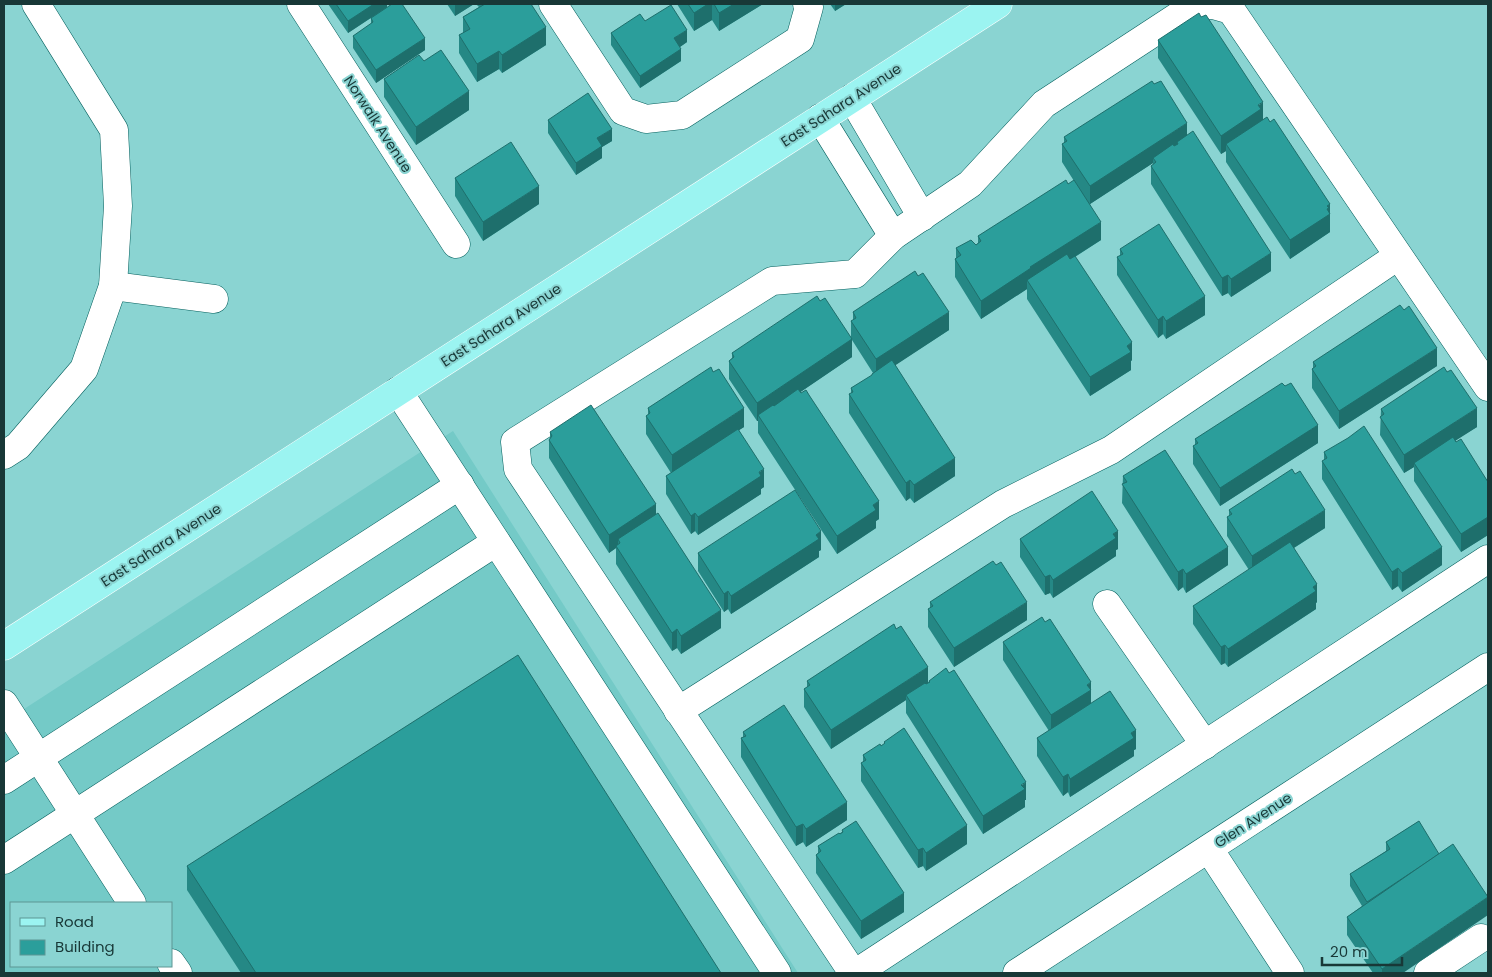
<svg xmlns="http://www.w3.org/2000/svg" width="1492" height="977" viewBox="0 0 1492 977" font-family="Poppins,sans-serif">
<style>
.built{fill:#74cac7;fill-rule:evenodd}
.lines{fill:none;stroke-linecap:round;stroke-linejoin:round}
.minor-casing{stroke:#04605e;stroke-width:29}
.major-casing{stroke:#fff;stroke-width:29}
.minor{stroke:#fff;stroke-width:28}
.major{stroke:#9bf4f1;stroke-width:28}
.wall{fill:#258885}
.shaded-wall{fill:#1e6f6c}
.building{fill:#2b9e9b;stroke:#1e6f6c}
.labels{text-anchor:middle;stroke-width:4;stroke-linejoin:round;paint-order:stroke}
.street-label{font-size:14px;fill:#183837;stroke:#8ad4d2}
</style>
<rect width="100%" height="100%" fill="#8ad4d2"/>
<!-- built -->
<path class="built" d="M453,431l345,542h-794v-251zM11,903h160v63h-160z"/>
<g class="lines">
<defs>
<g id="minor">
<path d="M301,4l155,240"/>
<path d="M553,4l70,107 23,8 36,-4 118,-76 9,-32 -2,-3"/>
<path d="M852,98l70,119"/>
<path d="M820,118l73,118"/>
<path d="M113,286l101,13"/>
<path d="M398,391l379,582"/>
<path d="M4,455l14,-9 66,-77 29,-83 5,-80 -4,-76 -78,-126"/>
<path d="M1107,604l98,141"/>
<path d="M4,704l128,199"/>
<path d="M678,711l325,-207 108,-54 287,-194"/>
<path d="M4,780l456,-295"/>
<path d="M1209,849l81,124"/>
<path d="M4,860l492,-318"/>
<path d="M171,963l7,10"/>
<path d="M853,973l-335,-504 -3,-27 257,-161 83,-7 38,-38 77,-52 74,-80 133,-87 33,-13 21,6 257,377"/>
<path d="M856,973l632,-414"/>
<path d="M1017,973l471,-306"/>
<path d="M1428,973l53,-35"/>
</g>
<path id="major" d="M4,646l994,-642"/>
</defs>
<!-- minor casing -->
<use href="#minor" class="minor-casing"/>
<!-- major casing -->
<use href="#major" class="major-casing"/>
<!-- minor -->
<use href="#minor" class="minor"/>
<!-- major -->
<use href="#major" class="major"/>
</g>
<!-- wall -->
<g class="wall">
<path d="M328,4h59v3l38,43 -49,33 -23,-35v-12l18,-12v-6l6,-4 -29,19z"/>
<path d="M447,4h27l-19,12z"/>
<path d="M476,4h55l15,41 -44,28 -3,-4 -22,13 -18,-29v-18l4,-2v-16l16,-10z"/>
<path d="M677,4h86l-44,27 -7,-11 -18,11z"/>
<path d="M830,4h16l-11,7z"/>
<path d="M645,21l42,21 -7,5 1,14 -41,27 -29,-43v-12z"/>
<path d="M1158,40l105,80 7,2 60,82v28l-40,27 -64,-97v-11l-5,3 -63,-96z"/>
<path d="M424,61l45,49 -53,35 -32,-48v-18z"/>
<path d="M548,120l64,21 -10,6v11l-26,17 -28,-42z"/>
<path d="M1187,135l84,136 -40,26 -3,-4 -6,3 -71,-112v-18l2,-1v-2l-63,41 11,36 -26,17 57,103 -1,1v9l-41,26 -63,-97v-10l-46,30 -26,-42v-18l1,-1v-10l20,-3 2,-2v-7l96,-55 -12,-19v-18l2,-1v-6z"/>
<path d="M455,178l84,26 -56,37 -28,-45z"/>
<path d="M1120,249l85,66 -39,24 -3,-5 -5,4 -41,-63v-18l3,-1z"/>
<path d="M918,276l31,54 -54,35 60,111 -41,27 -4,-5 -4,3 -57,-88v-19h2v-6l21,-12v-2l1,-1 -21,-33v17l-52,35 79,127 -3,2v7l-39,26 -79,-121v-12h-1l-28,-42v-18l3,-3v-5l88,-52 31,37v-17l2,-1v-8z"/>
<path d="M1313,362l124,4 -98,63 -27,-41v-19l1,-1z"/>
<path d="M1285,386l33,57 -98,63 -27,-42v-18l2,-1v-6z"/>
<path d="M648,408l96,19 -5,3 25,57 -3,2v5l-63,41 -3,-4 -4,3 -25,-40v-18l5,-3 -25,-39v-18l2,-1z"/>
<path d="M1381,409l96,18 -22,13 33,42v53l-27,17 -47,-71v-14l-10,6 -24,-38z"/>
<path d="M550,432l106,82 65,114 -40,26 -4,-6 -5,3 -56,-87v-16l-7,5 -60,-95v-18l1,-2z"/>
<path d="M1324,452l118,113 -40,27 -4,-6 -6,4 -70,-111v-18l2,-1z"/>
<path d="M1123,476l105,89 -42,28 -3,-6 -5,4 -56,-88z"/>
<path d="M1229,510l96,18 -31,20 23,54 -1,1v6l-88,58 -3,-4 -4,2 -28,-41v-18l56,-36 -22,-34v-19l2,-1z"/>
<path d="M1020,539l98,10 -2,1v6l-63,42 -3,-5 -5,2 -25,-38z"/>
<path d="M821,550l-2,1v6l-88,57 -3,-5 -4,3 -26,-41v-18z"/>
<path d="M930,602l97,18 -73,47 -26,-40v-18l2,-1z"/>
<path d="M1003,642l88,59v3l45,45 -2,1v6l-64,41 -2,-5 -5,4 -26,-40v-18l12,-7 -46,-71z"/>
<path d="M807,681l121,2 1,-2 97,119h-1v7l-42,27 -77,-121v-13l-75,49 -27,-42v-18l3,-2z"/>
<path d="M743,732l104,88 -41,27 -3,-5 -7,4 -55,-89v-19l2,-1z"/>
<path d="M884,742l83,102 -41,27 -3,-5 -5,2 -57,-87v-18l2,-1v-7l18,-9 3,-2z"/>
<path d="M1419,821l-16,152h-30l-26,-38v-18l15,-11 -12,-20v-12l36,-23v-9z"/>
<path d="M842,830l62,82 -43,27 -45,-66v-18l2,-2v-7l24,-14z"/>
<path d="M187,866l534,107h-480l-54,-83z"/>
</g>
<!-- shaded-wall -->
<g class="shaded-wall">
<path d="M374,4h13v3l-39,26v-12z"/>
<path d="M455,4h19l-19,12z"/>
<path d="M708,4h4v16l-18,11v-18z"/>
<path d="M734,4h29l-44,27v-18z"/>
<path d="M835,4h11l-11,7z"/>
<path d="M546,27v18l-44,28v-18z"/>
<path d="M687,30v12l-13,9v-13z"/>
<path d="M425,38v12l-49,33v-13z"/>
<path d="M681,49v12l-41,27v-12z"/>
<path d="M499,51v18l-22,13v-18z"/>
<path d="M469,91v19l-53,35v-18z"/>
<path d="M1263,102v18l-37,24v7l-5,3v-18z"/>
<path d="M1187,123v18l-9,3 -1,-2v6l-24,10v5l-63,41v-18z"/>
<path d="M612,129v12l-10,6v11l-26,17v-12l21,-25z"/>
<path d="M539,186v18l-56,37v-19z"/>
<path d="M1330,204v28l-40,27v-19z"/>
<path d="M1101,222v18l-71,45 -3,-5v9l-46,30v-18l49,-34z"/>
<path d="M1271,253v18l-40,26v-18z"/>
<path d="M1228,275v18l-6,3v-18z"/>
<path d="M1205,296v19l-39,24v-18z"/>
<path d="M949,312v18l-73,48v-19z"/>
<path d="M1163,316v18l-5,4v-18z"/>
<path d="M852,339v18l-91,62 -3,-4v6h-1v-18z"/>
<path d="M1132,342v18l-1,1v9l-41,26v-19z"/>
<path d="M1437,348v18l-98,63v-18z"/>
<path d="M744,408v19l-72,46v-18z"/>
<path d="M1477,408v19l-61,39 -2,-3v4l-10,6v-18z"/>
<path d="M1318,425v18l-98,63v-18z"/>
<path d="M955,458v18l-41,27v-18z"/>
<path d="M764,469v18l-3,2v5l-63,41v-18z"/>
<path d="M910,480v18l-4,3v-18z"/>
<path d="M879,501v18l-3,2v7l-39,26v-18l36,-31z"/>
<path d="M656,504v18l-36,21 -2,-4v8l-2,-1v2l-7,5v-18z"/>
<path d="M1325,510v18l-73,46v-18z"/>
<path d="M695,513v18l-4,3v-18z"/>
<path d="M1488,517v18l-27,17v-18z"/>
<path d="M821,531v19l-2,1v6l-88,57v-18z"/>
<path d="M1118,531v18l-2,1v6l-63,42v-18l60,-46z"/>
<path d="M1228,547v18l-42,28v-19z"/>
<path d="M1442,547v18l-40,27v-19z"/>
<path d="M1398,568v18l-6,4v-18z"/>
<path d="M1183,569v18l-5,4v-19z"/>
<path d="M1050,575v18l-5,2v-18z"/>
<path d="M1317,584v18l-1,1v6l-88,58v-18z"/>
<path d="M728,591v18l-4,3v-18z"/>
<path d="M1027,602v18l-73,47v-19z"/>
<path d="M721,610v18l-40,26v-18z"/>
<path d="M677,629v19l-5,3v-18z"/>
<path d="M1225,645v18l-4,2v-18z"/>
<path d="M928,667v18l-22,10v5l-75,49v-19z"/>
<path d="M1091,682v26l-40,26v-19z"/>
<path d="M1136,730v19l-2,1v6l-64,41v-18l61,-46z"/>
<path d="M1068,774v18l-5,4v-19z"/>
<path d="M1026,782v18h-1v7l-42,27v-18z"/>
<path d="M847,802v18l-41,27v-18z"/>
<path d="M803,824v18l-7,4v-19z"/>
<path d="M967,825v19l-41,27v-18z"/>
<path d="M923,848v18l-5,2v-18z"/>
<path d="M904,893v19l-43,27v-18z"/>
<path d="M1488,897v18l-85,58h-21v-4z"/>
</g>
<!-- building -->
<g class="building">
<path d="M336,4h38l-26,17z"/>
<path d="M392,4h10l23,34 -49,32 -23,-34 20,-14 -2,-4z"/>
<path d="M485,4h46l15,23 -44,28 -3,-4 -22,13 -18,-29 11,-6 -7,-12z"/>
<path d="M688,4h20l-14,9z"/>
<path d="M714,4h20l-15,9z"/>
<path d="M671,5l16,25 -13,8 7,11 -41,27 -29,-43 29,-19 5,7z"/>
<path d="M1199,13l2,4 5,-2 57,87 -5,3 3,4 -40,27 -63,-96z"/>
<path d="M441,50l28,41 -53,36 -32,-48 35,-24 5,6z"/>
<path d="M1152,81l2,3 7,-3 26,42 -97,63 -28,-42 5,-3 -3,-4z"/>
<path d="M588,93l24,36 -15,9 5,8 -26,17 -28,-43z"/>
<path d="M1267,117l3,5 4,-3 56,85 -3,2 2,2 -2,1 3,5 -40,26 -64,-96z"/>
<path d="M1193,131l78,122 -40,26 -3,-4 -6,3 -71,-112 5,-4 -3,-4 20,-14 1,2 4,-2 -1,-2z"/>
<path d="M511,142l28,44 -56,36 -28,-44z"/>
<path d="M1066,180l2,4 6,-4 27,42 -71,45 1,1 -50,33 -26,-42 6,-4 -5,-7 15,-8 5,5 5,-4 -3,-5z"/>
<path d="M1159,224l46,72 -39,25 -3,-5 -5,4 -41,-63 6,-3 -3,-5z"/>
<path d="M1067,254l3,5 5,-3 57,86 -5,4 4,6 -41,25 -63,-97z"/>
<path d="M915,271l3,5 5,-3 26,39 -73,47 -25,-38 5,-3 -3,-6z"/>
<path d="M817,296l3,5 5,-3 27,41 -95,64 -28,-42 5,-4 -2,-4z"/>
<path d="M1400,305l4,5 5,-4 28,42 -98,63 -27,-42 4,-3 -3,-4z"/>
<path d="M892,360l63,98 -41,27 -4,-5 -4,3 -57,-89 4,-2 -2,-4 21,-13v-1z"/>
<path d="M711,367l2,5 6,-3 25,39 -72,47 -26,-39 4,-3 -2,-5z"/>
<path d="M1444,367l3,5 4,-2 26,38 -73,47 -24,-38 4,-3 -3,-5z"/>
<path d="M1282,383l3,3 6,-3 27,42 -98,63 -27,-42 5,-3 -3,-4z"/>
<path d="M798,389l3,4 5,-3 3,5 70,106 -6,4 3,5 -39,26 -79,-121 15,-10 1,1z"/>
<path d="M591,405l65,99 -47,31 -60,-95 3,-4 -2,-4z"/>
<path d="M1364,426l78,121 -40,26 -4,-5 -6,4 -70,-111 5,-3 -3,-6 24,-14z"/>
<path d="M738,429l26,40 -5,3 2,4 -63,41 -3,-4 -4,3 -25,-40z"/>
<path d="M1453,437l3,5 5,-3 27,43v35l-27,17 -47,-71z"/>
<path d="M1165,450l63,97 -42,27 -3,-5 -5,3 -56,-88 5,-2 -4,-6z"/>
<path d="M1292,469l3,5 5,-3 25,39 -73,46 -25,-39 5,-3 -3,-4z"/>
<path d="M795,490l26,41 -5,4 3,4 -88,57 -3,-5 -4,3 -26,-41z"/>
<path d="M1092,491l26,40 -5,3 3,4 -63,42 -3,-5 -5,2 -25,-38z"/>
<path d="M658,513l63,97 -40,26 -4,-7 -5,4 -56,-87 4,-3 -2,-4z"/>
<path d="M1290,542l27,42 -4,3 3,4 -88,58 -3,-4 -4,2 -28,-41z"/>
<path d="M993,561l3,4 5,-3 26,40 -73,46 -26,-39 5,-3 -3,-4z"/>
<path d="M1042,617l3,5 5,-3 41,63 -4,3 4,5 -40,25 -48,-73z"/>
<path d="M894,624l2,5 5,-3 27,41 -97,63 -27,-41 6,-4 -3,-4z"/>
<path d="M518,655l203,318h-465l-69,-107z"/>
<path d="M946,668l3,5 5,-3 72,112 -5,3 4,4 -42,27 -77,-121 19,-12 1,1 4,-2 -1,-1z"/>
<path d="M1110,691l26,39 -5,3 3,5 -64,41 -2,-5 -5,3 -26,-39z"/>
<path d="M784,705l63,97 -41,27 -3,-5 -7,3 -55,-89 5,-2 -3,-4z"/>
<path d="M904,728l63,97 -41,28 -3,-5 -5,2 -57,-87 5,-3 -3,-5 17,-11 1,2 4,-3 -1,-1z"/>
<path d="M856,821l48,72 -43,28 -45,-66 5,-4 -3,-5 21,-13 1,1 3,-2 -1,-2z"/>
<path d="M1419,821l20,33 -72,48 -17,-28 40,-25 -4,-7z"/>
<path d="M1453,844l35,53 -106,72 -35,-52z"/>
</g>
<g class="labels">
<!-- street labels -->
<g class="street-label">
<text transform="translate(841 105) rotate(-33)" y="5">East Sahara Avenue</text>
<text transform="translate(378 124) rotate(57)" y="5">Norwalk Avenue</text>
<text transform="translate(501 325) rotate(-33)" y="5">East Sahara Avenue</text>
<text transform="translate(161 545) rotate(-33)" y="5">East Sahara Avenue</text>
<text transform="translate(1253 820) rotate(-33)" y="5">Glen Avenue</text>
</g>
</g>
<!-- border -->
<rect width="1492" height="977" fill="none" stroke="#183837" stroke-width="10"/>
<!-- legend -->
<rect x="10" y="902" width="162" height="65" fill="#8ad4d2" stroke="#5c9694"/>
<rect x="20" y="918" width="25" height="8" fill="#9bf4f1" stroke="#5c9694"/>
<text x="55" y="927" font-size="15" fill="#183837">Road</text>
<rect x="20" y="940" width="25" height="15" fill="#2b9e9b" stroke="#5c9694"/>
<text x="55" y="952" font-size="15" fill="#183837">Building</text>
<!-- scale -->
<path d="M1322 957v8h80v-8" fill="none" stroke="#183837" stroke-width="2.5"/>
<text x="1330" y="957" font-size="15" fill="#183837" stroke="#8ad4d2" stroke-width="4" paint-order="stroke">20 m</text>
</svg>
